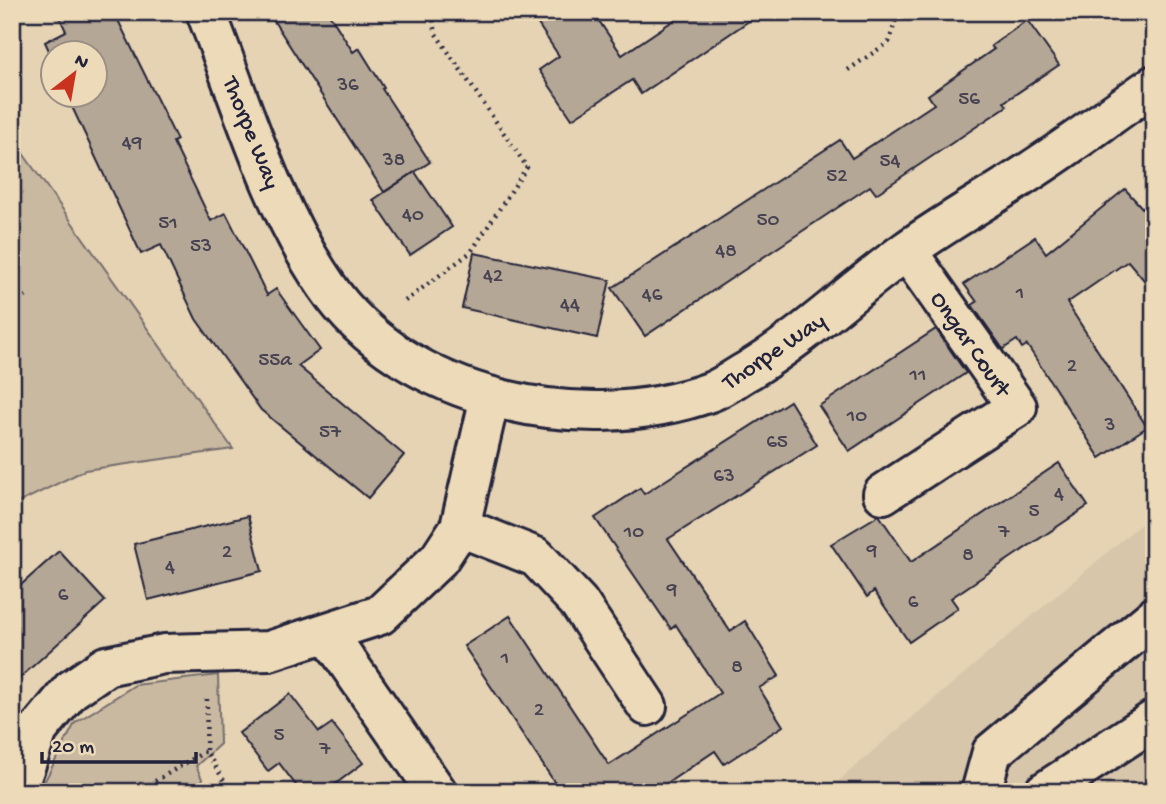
<svg xmlns="http://www.w3.org/2000/svg" width="1166" height="804" viewBox="0 0 1166 804" font-family="'Gochi Hand',sans-serif">
<style>
.built{fill:#d7c6aa}
.green{fill:#c9b9a1;stroke:#766e6e;stroke-width:2}
.building{fill:#b5a795;stroke:#22223b;stroke-width:2}
.lines{fill:none;stroke-linecap:round;stroke-linejoin:round}
.minor-casing{stroke:#22223b;stroke-width:44}
.path{stroke:#22223b;stroke-width:4.5;stroke-dasharray:2 5;stroke-linecap:butt}
.minor{stroke:#eddab8;stroke-width:38}
.labels{text-anchor:middle;stroke-width:6;stroke-linejoin:round;paint-order:stroke}
.number-label{font-size:21px;fill:#474352}
.street-label{font-size:24px;fill:#22223b;stroke:#eddab8}
</style>
<rect width="100%" height="100%" fill="#e5d3b3"/>
<filter id="ink" filterUnits="userSpaceOnUse"><feTurbulence type="fractalNoise" baseFrequency=".0143" numOctaves="2"/><feDisplacementMap in="SourceGraphic" scale="14" xChannelSelector="R" yChannelSelector="G"/><feConvolveMatrix kernelMatrix="1 2 1 2 8 2 1 2 1" color-interpolation-filters="sRGB"/></filter>
<g filter="url(#ink)">
<!-- built -->
<path class="built" d="M1154,513v279h-328l55,-48z"/>
<!-- green -->
<g class="green">
<path d="M12,138l221,311 -148,21 -73,36z"/>
<path d="M218,675l2,69 -24,22 12,26h-169l36,-69 60,-38z"/>
</g>
<!-- building -->
<g class="building">
<path d="M57,12h57l63,128 -4,2 38,79 15,-8 41,82 9,-6 44,61 -22,16 106,89 -36,43 -107,-88 -65,-91 -35,-74 -20,9 -75,-160h28v-42h-42v5l-7,-15 21,-11z"/>
<path d="M268,12h60l25,40 6,-4 25,40 -2,1 48,73 -46,30z"/>
<path d="M530,12h63l29,43 64,-43h76l-121,82 -9,-14 -60,39 -33,-49 20,-14z"/>
<path d="M1027,20l32,45 -55,37 3,4 -131,88 -6,-8 -225,150 -33,-48 228,-148 12,18 82,-54 -6,-9 66,-46 -3,-3z"/>
<path d="M415,172l37,55 -42,28 -37,-55z"/>
<path d="M1125,189l29,32v71l-26,-31 -61,42 80,124 -47,31 -73,-113 -5,3 -5,-8 -14,9 -31,-44 5,-3 -13,-18 71,-47 11,16z"/>
<path d="M474,253l136,27 -13,58 -135,-30z"/>
<path d="M936,329l30,44 -117,78 -30,-45z"/>
<path d="M790,401l27,44 -149,94 62,92 15,-10 34,55 -20,12 24,38 -59,38 -9,-13 -61,41h-93l-97,-146 46,-30 99,149 111,-72 -44,-68 -5,4 -76,-111 45,-30 4,6z"/>
<path d="M1059,463l29,43 -137,92 7,10 -49,34 -35,-51 -7,6 -36,-53 48,-29 32,47z"/>
<path d="M248,516l14,55 -114,29 -14,-56z"/>
<path d="M59,551l46,50 -93,84v-92z"/>
<path d="M290,694l29,38 13,-9 31,40 -38,29h-24l-22,-29 -11,8 -29,-38z"/>
</g>
<g class="lines">
<defs>
<g id="minor">
<path d="M206,12c36,91 64,192 120,273 77,115 258,153 384,107 14,-5 26,-15 39,-22 56,-34 103,-80 157,-119 39,-28 82,-52 123,-79 42,-27 83,-58 125,-87"/>
<path d="M883,494l134,-87 -110,-156"/>
<path d="M460,527l76,30 43,46 68,103"/>
<path d="M328,634l109,158"/>
<path d="M16,792l22,-62 33,-40 35,-24 58,-12 105,-3 111,-36 59,-56 21,-32 30,-130"/>
<path d="M981,792l11,-40 162,-135"/>
<path d="M1044,792l110,-72"/>
</g>
</defs>
<!-- minor casing -->
<use href="#minor" class="minor-casing"/>
<!-- path -->
<g class="path">
<path d="M848,70l41,-28 9,-30"/>
<path d="M405,301l66,-49 56,-85 -91,-133 -4,-22"/>
<path d="M12,303l19,-9"/>
<path d="M207,699l-1,52 25,41"/>
<path d="M137,792l69,-41"/>
</g>
<!-- minor -->
<use href="#minor" class="minor"/>
</g>
</g>
<g class="labels">
<!-- number labels -->
<g class="number-label">
<text x="348" y="90">36</text>
<text x="969" y="104">56</text>
<text x="132" y="148">49</text>
<text x="394" y="165">38</text>
<text x="890" y="166">54</text>
<text x="837" y="181">52</text>
<text x="413" y="220">40</text>
<text x="768" y="225">50</text>
<text x="168" y="228">51</text>
<text x="201" y="251">53</text>
<text x="726" y="256">48</text>
<text x="493" y="281">42</text>
<text x="1020" y="298">1</text>
<text x="652" y="300">46</text>
<text x="570" y="310">44</text>
<text x="275" y="365">55a</text>
<text x="1072" y="371">2</text>
<text x="918" y="380">11</text>
<text x="857" y="421">10</text>
<text x="1110" y="430">3</text>
<text x="330" y="437">57</text>
<text x="777" y="447">65</text>
<text x="724" y="481">63</text>
<text x="1059" y="499">4</text>
<text x="1034" y="516">5</text>
<text x="634" y="537">10</text>
<text x="1004" y="537">7</text>
<text x="872" y="556">9</text>
<text x="227" y="557">2</text>
<text x="968" y="560">8</text>
<text x="170" y="572">4</text>
<text x="672" y="595">9</text>
<text x="63" y="600">6</text>
<text x="913" y="607">6</text>
<text x="505" y="663">1</text>
<text x="737" y="672">8</text>
<text x="539" y="715">2</text>
<text x="279" y="740">5</text>
<text x="325" y="754">7</text>
</g>
<!-- street labels -->
<g class="street-label">
<text transform="translate(253 132) rotate(68)" y="8">Thorpe Way</text>
<text transform="translate(972 343) rotate(55)" y="8">Ongar Court</text>
<text transform="translate(773 350) rotate(-34)" y="8">Thorpe Way</text>
</g>
</g>
<!-- margin -->
<rect width="1166" height="804" fill="none" stroke="#eddab8" stroke-width="42"/>
<rect x="21" y="21" width="1124" height="762" fill="none" stroke="#22223b" stroke-width="2.5" filter="url(#ink)"/>
<!-- north arrow -->
<g transform="translate(74 74) rotate(31)"><circle r="33" fill="#eddab8" stroke="#9c9086" stroke-width="2"/>
<path d="M0-5L12 26L0 18L-12 26Z" fill="#c8321e"/>
<text y="-10" font-size="19" font-weight="bold" text-anchor="middle" fill="#22223b">N</text>
</g>
<!-- scale -->
<path d="M42 752v10h154v-10" fill="none" stroke="#22223b" stroke-width="3.5"/>
<text x="52" y="752" font-size="21" fill="#22223b" stroke="#eddab8" stroke-width="5" paint-order="stroke">20 m</text>
</svg>
